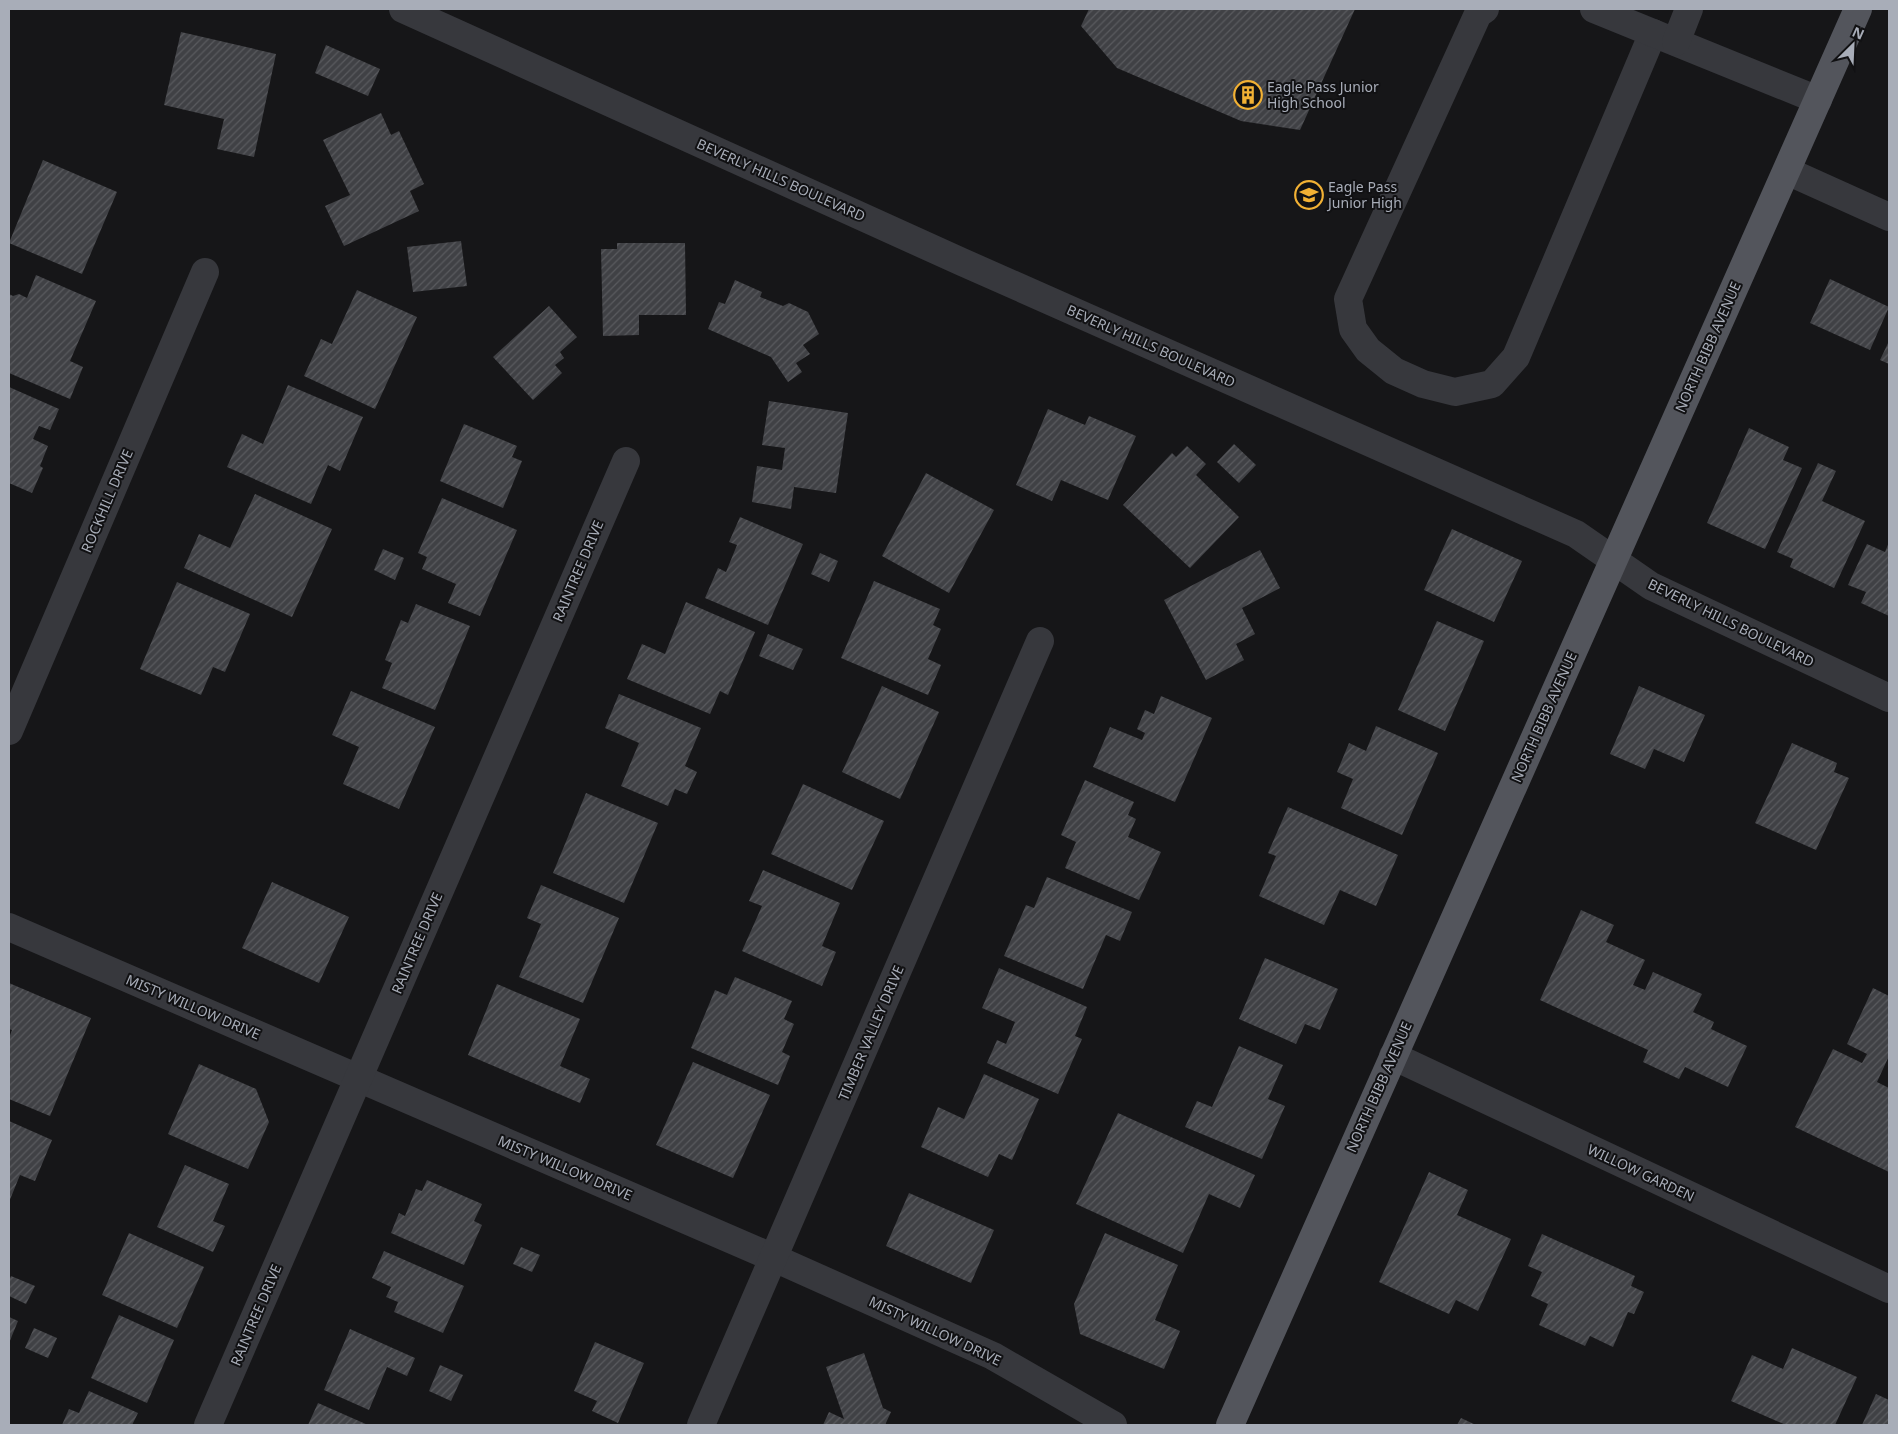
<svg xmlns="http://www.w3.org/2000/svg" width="1898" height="1434" viewBox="0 0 1898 1434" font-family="'Noto Sans',sans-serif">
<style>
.building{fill:url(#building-hatch)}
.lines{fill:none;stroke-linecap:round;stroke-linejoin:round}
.minor{stroke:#37383d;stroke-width:28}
.major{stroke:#53555c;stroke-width:28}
.labels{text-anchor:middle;stroke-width:4;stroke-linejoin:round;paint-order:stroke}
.poi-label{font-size:14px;fill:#a8adb8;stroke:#111113;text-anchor:start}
.street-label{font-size:14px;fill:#a8adb8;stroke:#111113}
</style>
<defs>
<pattern id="building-hatch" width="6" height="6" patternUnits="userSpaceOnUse" patternTransform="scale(1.25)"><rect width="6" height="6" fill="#404145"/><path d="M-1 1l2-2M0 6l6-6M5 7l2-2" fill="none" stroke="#595a5e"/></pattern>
</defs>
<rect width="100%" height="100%" fill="#161618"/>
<!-- building -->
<g class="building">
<path d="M1089,9h266l-55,121 -59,-9 -124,-53 -36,-42z"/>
<path d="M181,32l95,22 -22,103 -37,-8 7,-30 -60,-14z"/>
<path d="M326,45l54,24 -12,27 -53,-23z"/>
<path d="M381,113l10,22 8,-4 25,53 -14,7 9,20 -75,35 -19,-40 25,-11 -27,-55z"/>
<path d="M43,160l74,32 -35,82 -73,-31z"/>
<path d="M461,241l6,45 -54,6 -6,-45z"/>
<path d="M617,243h68l1,72h-47v20l-36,1 -2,-87h16z"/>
<path d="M36,275l60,26 -26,60 13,6 -13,32 -61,-26v-79l4,2 6,-2 8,4z"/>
<path d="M1830,279l59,28 -19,43 -60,-27z"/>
<path d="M735,280l27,12 -2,5 23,9 6,-3 19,9 11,22 -16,11 7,9 -14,9 6,9 -14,10 -17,-25 -63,-28 11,-27 6,2z"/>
<path d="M357,290l60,27 -42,92 -71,-33 17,-37 11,5z"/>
<path d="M549,306l28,31 -17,15 4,6 -9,7 7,8 -29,27 -40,-43z"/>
<path d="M1889,341v23l-9,-4z"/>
<path d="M288,385l75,32 -23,54 -12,-6 -17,39 -84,-37 15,-33 21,10z"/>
<path d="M9,387l50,22 -9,21 -11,-4 -6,13 15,7 -8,20 3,2 -11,25 -23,-10z"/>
<path d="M769,401l79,12 -12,80 -42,-6 -3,22 -39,-7 5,-36 25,4 3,-22 -23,-3z"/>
<path d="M1048,409l37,16 4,-9 47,20 -28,64 -47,-20 -9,21 -36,-16z"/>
<path d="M464,424l53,22 -5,11 10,4 -19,47 -63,-27z"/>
<path d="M1749,428l40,19 -6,13 19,8 -37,81 -58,-26z"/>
<path d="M1234,444l22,21 -17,18 -22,-21z"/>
<path d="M1187,446l19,18 -10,11 43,42 -49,51 -67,-63 49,-52 4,4z"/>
<path d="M1818,463l18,8 -14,30 43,20 -31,67 -44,-21 3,-8 -16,-7z"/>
<path d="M926,473l68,37 -45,83 -67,-37z"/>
<path d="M255,494l77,35 -40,88 -108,-49 15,-34 31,14z"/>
<path d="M442,498l75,32 -37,86 -32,-13 8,-19 -34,-15 5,-12 -9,-4z"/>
<path d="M740,517l63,27 -35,81 -63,-27 13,-30 8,4 11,-27 -8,-3z"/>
<path d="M1452,529l70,32 -28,61 -70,-32z"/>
<path d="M1889,542v74l-28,-13 5,-11 -18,-7 19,-41 18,8z"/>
<path d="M383,549l21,9 -9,22 -21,-10z"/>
<path d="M1260,550l20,38 -38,20 13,26 -19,10 8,16 -38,20 -42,-80z"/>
<path d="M820,553l18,8 -9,21 -18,-8z"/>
<path d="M874,581l66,28 -7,16 8,4 -13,30 13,6 -13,30 -87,-37z"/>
<path d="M177,582l73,32 -25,58 -12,-5 -12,28 -61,-26z"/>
<path d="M686,602l69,30 -27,63 -8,-4 -10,23 -83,-35 15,-35 23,10z"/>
<path d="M416,604l54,22 -35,84 -53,-22 10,-25 -7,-3 16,-40 7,3z"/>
<path d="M1437,621l47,20 -39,90 -47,-21z"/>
<path d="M768,634l35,15 -10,21 -34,-14z"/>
<path d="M882,686l57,26 -39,87 -58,-27z"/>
<path d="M1639,686l66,29 -21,47 -30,-13 -9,20 -35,-15z"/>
<path d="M351,691l84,36 -36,82 -56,-25 16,-37 -27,-12z"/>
<path d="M619,694l82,34 -16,38 12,6 -10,22 -12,-5 -7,17 -47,-20 18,-43 -34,-15z"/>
<path d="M1161,696l51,22 -37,84 -82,-35 17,-40 32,13 3,-7 -8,-4 8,-19 9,4z"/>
<path d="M1376,726l62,27 -36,82 -61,-27 12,-29 -16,-7 12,-29 17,8z"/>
<path d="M1792,743l45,20 -3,9 15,6 -33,72 -61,-27z"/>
<path d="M1085,780l49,22 -6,13 8,4 -8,18 33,15 -22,48 -74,-32 11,-26 -15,-7z"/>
<path d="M803,784l81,37 -32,69 -81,-36z"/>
<path d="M586,793l72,30 -34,80 -71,-30z"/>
<path d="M1288,807l110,48 -22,51 -36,-16 -16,35 -65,-29 17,-40 -8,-3z"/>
<path d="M763,870l77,33 -18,43 14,6 -14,34 -80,-35 20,-45 -13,-5z"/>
<path d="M1047,877l85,35 -12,29 -14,-6 -23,54 -79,-33 22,-51 8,3z"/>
<path d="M272,882l77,35 -30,66 -77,-35z"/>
<path d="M541,885l78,33 -36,85 -64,-26 22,-53 -14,-6z"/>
<path d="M1581,910l33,15 -8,17 39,18 -12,25 12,5 8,-18 49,22 -9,18 21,10 -3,7 36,17 -19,41 -43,-20 -6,12 -36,-17 5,-12 -108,-50z"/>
<path d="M1265,958l73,31 -18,41 -15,-6 -9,20 -57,-25z"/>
<path d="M999,968l88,39 -12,29 7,3 -24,55 -71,-31 10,-23 9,4 9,-22 -33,-14z"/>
<path d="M735,977l57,24 -8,18 10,5 -12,28 8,4 -12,29 -87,-37 24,-58 12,5z"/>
<path d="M9,983l82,35 -41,98 -41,-17v-61l3,-8 -3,-1z"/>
<path d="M497,984l83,35 -20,47 30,13 -10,24 -112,-48z"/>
<path d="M1873,988l16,8v60l-12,26 12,6v84l-94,-45 38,-78 29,14 5,-9 -20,-10z"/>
<path d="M1239,1046l44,19 -15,34 17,7 -23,53 -77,-32 12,-26 15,6z"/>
<path d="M693,1062l77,33 -37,83 -77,-33z"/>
<path d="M199,1064l57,25 13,33 -21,47 -80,-35z"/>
<path d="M984,1074l55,25 -27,61 -13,-6 -11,23 -67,-30 17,-40 26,12z"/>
<path d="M1118,1113l137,62 -15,33 -31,-14 -26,59 -107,-49z"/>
<path d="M9,1121l43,19 -17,41 -15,-6 -11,27z"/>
<path d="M185,1165l44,19 -16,37 12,5 -12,26 -56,-25z"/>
<path d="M1429,1172l39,18 -11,25 54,24 -33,72 -22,-11 -7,14 -70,-32z"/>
<path d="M427,1180l55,24 -8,17 8,4 -18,40 -73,-32 8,-20 6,3 11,-27 6,2z"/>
<path d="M909,1193l85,37 -23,53 -85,-37z"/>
<path d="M129,1233l75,34 -27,61 -75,-33z"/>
<path d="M1105,1233l73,32 -23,55 25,11 -16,38 -84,-35 -6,-30z"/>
<path d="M1542,1234l93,42 -4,10 13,6 -10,22 -6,-2 -15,35 -23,-11 -5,10 -46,-21 9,-21 -17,-8 11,-24 -14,-6z"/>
<path d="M521,1247l19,8 -8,17 -19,-8z"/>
<path d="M384,1251l80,35 -21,47 -49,-21 4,-10 -12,-5 5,-10 -19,-9z"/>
<path d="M11,1276l24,10 -9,18 -17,-8v-16z"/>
<path d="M119,1315l55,25 -27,63 -56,-25z"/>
<path d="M9,1317l9,4 -9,22z"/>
<path d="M34,1328l23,10 -9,20 -23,-10z"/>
<path d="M350,1329l65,29 -8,18 -20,-9 -18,43 -45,-20z"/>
<path d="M595,1342l49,21 -26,60 -26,-12 5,-10 -23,-10z"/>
<path d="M1792,1348l65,29 -22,48h-49l-55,-24 21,-46 31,14z"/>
<path d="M864,1353l19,55 8,4 -6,13h-62l6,-13 15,7 -18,-52z"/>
<path d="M440,1365l23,10 -12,26 -22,-10z"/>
<path d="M89,1391l49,22 -6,12h-70l7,-16 10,4z"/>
<path d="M1876,1394l13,6v25h-27z"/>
<path d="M318,1403l50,22h-60z"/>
<path d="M1461,1418l15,7h-19z"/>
</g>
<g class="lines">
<!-- minor -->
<g class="minor">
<path d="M403,9l559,253 614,272 75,52 238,112"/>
<path d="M1485,9l-7,5 -130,285 5,30 15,21 26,21 29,13 32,8 37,-8 24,-27 137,-324"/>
<path d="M1594,9l224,91"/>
<path d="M1676,42l13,-33"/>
<path d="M1787,171l102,46"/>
<path d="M9,731l196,-459"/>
<path d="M9,927l765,331 219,98 120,69"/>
<path d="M1393,1056l496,233"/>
<path d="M208,1425l418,-964"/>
<path d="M701,1425l339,-784"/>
</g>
<!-- major -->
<path class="major" d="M1230,1425l628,-1416"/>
</g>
<!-- icons -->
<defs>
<symbol id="building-ring" viewBox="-11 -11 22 22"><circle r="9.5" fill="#111113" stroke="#f2b134" stroke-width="1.5"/><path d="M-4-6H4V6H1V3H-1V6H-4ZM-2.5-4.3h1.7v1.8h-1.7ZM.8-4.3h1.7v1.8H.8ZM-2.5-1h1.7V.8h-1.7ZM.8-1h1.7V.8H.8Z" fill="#f2b134"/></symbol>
<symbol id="school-ring" viewBox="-11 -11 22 22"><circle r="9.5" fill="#111113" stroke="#f2b134" stroke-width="1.5"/><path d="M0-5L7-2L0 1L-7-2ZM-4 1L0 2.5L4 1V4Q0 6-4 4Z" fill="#f2b134"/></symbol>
</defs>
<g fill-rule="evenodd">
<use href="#building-ring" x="1232" y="79" width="32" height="32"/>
<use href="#school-ring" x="1293" y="179" width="32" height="32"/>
</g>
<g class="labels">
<!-- poi labels -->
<g class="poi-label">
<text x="1267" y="92">Eagle Pass Junior<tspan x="1267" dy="16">High School</tspan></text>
<text x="1328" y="192">Eagle Pass<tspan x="1328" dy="16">Junior High</tspan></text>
</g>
<!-- street labels -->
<g class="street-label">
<text transform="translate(781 180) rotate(24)" y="5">BEVERLY HILLS BOULEVARD</text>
<text transform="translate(1151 346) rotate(24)" y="5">BEVERLY HILLS BOULEVARD</text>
<text transform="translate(1708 347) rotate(-66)" y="5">NORTH BIBB AVENUE</text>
<text transform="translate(107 501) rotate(-67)" y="5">ROCKHILL DRIVE</text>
<text transform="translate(578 571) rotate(-67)" y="5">RAINTREE DRIVE</text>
<text transform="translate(1731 623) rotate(26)" y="5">BEVERLY HILLS BOULEVARD</text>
<text transform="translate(1544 717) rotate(-66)" y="5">NORTH BIBB AVENUE</text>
<text transform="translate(417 943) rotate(-67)" y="5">RAINTREE DRIVE</text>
<text transform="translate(193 1007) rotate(23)" y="5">MISTY WILLOW DRIVE</text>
<text transform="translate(871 1033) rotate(-67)" y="5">TIMBER VALLEY DRIVE</text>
<text transform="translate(1379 1087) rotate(-66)" y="5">NORTH BIBB AVENUE</text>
<text transform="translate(565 1168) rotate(23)" y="5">MISTY WILLOW DRIVE</text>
<text transform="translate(1641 1173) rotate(25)" y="5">WILLOW GARDEN</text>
<text transform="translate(256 1315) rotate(-67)" y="5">RAINTREE DRIVE</text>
<text transform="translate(935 1331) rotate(25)" y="5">MISTY WILLOW DRIVE</text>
</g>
</g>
<!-- border -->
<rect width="1898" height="1434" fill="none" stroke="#a8adb8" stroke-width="20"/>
<!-- north arrow -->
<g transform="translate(1853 45) rotate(24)" stroke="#111113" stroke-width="4" paint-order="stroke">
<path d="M0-4L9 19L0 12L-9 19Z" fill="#a8adb8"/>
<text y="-8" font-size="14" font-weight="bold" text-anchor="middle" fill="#a8adb8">N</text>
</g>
</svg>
